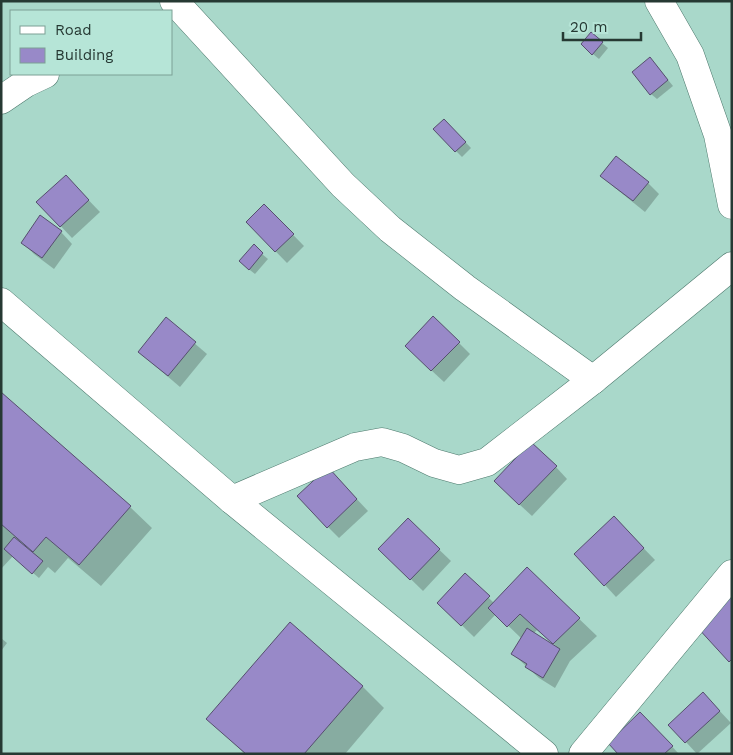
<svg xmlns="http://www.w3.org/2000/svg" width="733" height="755" viewBox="0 0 733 755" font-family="'Work Sans',sans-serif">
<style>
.shadow{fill:#0003;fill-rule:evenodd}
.building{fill:#9889c8;stroke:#564f6e}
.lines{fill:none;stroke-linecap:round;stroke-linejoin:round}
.minor-casing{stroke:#4d796d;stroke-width:29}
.minor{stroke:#fff;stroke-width:28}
</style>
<rect width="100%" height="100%" fill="#a9d8ca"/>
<!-- shadow -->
<g class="shadow">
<path d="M591,34l17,14 -9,11 -11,-9z"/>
<path d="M656,65l17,21 -16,13 -6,-5z"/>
<path d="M444,120l27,28 -9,9 -28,-28z"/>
<path d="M602,175l46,8 11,11 -14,18 -31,-25z"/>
<path d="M77,188l23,24 -28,26 -34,-36z"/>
<path d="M264,205l40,41 -17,17 -40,-41z"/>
<path d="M61,232l11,12 -18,25 -20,-15 -12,-12z"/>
<path d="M262,254l6,5 -13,15 -9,-7z"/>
<path d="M166,319l41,35 -27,33 -41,-35z"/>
<path d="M459,343l11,11 -26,28 -26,-24z"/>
<path d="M1,394l129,113 22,21 -51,58 -33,-28 -13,15 -7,-6 -9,11 -26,-22 -12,13z"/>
<path d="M556,467l11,12 -35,37 -25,-23z"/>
<path d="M339,480l29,31 -29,27 -11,-11z"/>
<path d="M408,520l43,41 -28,30 -43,-42z"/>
<path d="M626,530l29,30 -39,37 -11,-12z"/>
<path d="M527,569l70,67 -27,25 -15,27 -16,-10 -26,-24 9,-15 -26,-25 -22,23 -35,-34 26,-28 29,28zM537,630l19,16 -1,1 -22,-13z"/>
<path d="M290,624l73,63 21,21 -39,46h-100l-37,-35z"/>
<path d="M1,638l6,5 -6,8z"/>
<path d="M715,706l16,17 -34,31 -11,-12z"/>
<path d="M652,725l27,29h-59z"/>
</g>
<!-- building -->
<g class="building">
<path d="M591,32l12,10 -11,13 -11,-11z"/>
<path d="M650,57l18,23 -18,15 -18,-23z"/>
<path d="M444,119l22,23 -11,10 -22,-23z"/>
<path d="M616,156l33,26 -16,19 -33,-25z"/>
<path d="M66,175l23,25 -29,27 -24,-25z"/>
<path d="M264,204l30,30 -19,18 -29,-30z"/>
<path d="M40,215l22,16 -20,27 -21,-15z"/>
<path d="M254,244l9,9 -14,17 -10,-9z"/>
<path d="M433,316l27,26 -29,29 -26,-25z"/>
<path d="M166,317l30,25 -28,34 -30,-24z"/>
<path d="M1,392l130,114 -52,59 -33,-28 -13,15 -32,-28z"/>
<path d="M531,442l26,24 -38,39 -25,-24z"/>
<path d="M328,467l29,32 -30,29 -30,-32z"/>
<path d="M614,516l30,32 -40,38 -30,-32z"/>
<path d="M408,518l32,31 -30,31 -32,-31z"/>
<path d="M14,537l29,24 -11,13 -28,-25z"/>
<path d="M527,567l53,51 -27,26 -33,-30 -13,13 -19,-19z"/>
<path d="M465,573l25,23 -29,30 -24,-23z"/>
<path d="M732,595v64l-3,3 -32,-35z"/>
<path d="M290,622l73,64 -59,68h-58l-40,-35z"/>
<path d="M527,628l33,21 -17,29 -18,-11 2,-3 -16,-10z"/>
<path d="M703,692l17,19 -35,32 -17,-18z"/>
<path d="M640,712l33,34 -9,8h-46l-10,-11z"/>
</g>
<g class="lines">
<defs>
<g id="minor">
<path d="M174,1l169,184 47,44 75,59 128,92"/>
<path d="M659,1l31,54 28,80 14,70"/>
<path d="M1,100l25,-17 19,-9"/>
<path d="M1,302l231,198 312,254"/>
<path d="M232,500l123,-53 27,-5 21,6 31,15 25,7 28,-8 106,-82 139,-114"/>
<path d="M583,754l149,-180"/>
</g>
</defs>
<!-- minor casing -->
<use href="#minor" class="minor-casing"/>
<!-- minor -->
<use href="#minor" class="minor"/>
</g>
<!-- border -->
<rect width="733" height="755" fill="none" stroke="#263933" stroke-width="5"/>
<!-- legend -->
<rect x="10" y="10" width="162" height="65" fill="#b6e5d7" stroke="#7ca095"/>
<rect x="20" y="26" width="25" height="8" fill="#ffffff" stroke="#7ca095"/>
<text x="55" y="35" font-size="15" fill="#263933">Road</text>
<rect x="20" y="48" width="25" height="15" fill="#9889c8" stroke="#7ca095"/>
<text x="55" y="60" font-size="15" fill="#263933">Building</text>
<!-- scale -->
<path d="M563 32v8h78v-8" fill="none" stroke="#263933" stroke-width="2.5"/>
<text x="570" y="32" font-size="15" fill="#263933" stroke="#b6e5d7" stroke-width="4" paint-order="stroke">20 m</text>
</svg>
